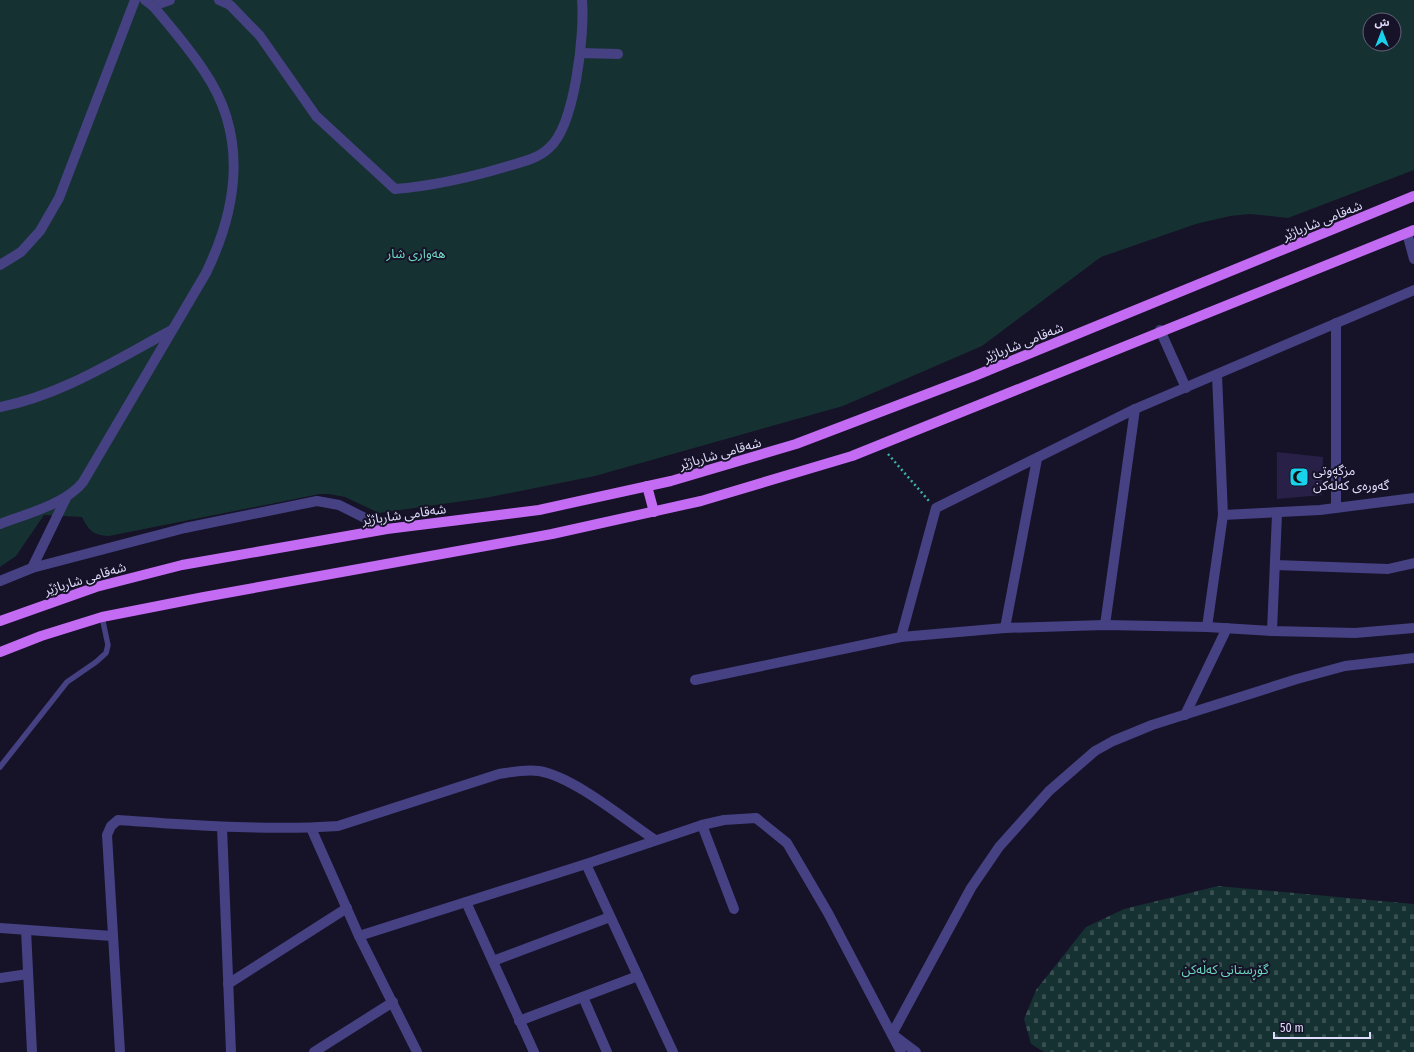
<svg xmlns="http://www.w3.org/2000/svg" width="1414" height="1052" viewBox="0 0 1414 1052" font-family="'Fira Sans Condensed','Noto Sans Arabic',sans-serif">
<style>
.cemetery{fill:url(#cemetery-stones)}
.park{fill:#163131;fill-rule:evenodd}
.building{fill:#292047}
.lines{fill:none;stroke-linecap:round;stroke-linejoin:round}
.path{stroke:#3bb1ac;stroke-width:2.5;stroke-dasharray:2 3;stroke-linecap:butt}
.lane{stroke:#454182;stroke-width:5.5}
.street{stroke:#454182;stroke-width:10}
.primary{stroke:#c36cf3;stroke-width:10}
.labels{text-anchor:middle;stroke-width:4;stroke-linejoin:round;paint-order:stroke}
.street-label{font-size:13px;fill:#e0dcfc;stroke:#161228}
.park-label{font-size:13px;fill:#6dd7bf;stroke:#161228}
.poi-label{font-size:13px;fill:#e0dcfc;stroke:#161228;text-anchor:start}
</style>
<defs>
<pattern id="cemetery-stones" width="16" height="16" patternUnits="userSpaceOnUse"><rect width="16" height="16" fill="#163131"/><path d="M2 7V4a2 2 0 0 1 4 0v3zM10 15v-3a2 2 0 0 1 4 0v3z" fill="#384e50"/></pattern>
</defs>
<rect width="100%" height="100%" fill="#161228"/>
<!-- cemetery -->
<path class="cemetery" d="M1218,886l196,18v148h-370l-13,-8 -7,-25 12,-29 50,-63 38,-18z"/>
<!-- park -->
<path class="park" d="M0,0h1414v170l-126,48 -38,-4 -20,2 -34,8 -95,33 -119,89 -139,60 -248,70 -110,22 -106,15 -34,-16 -16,-3h-9l-211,42c-15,0 -21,-6 -27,-19l-38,-2 -28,41 -16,11zM1370,20h24v24h-24z"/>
<!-- building -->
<path class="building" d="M1277,452l46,5 -1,38 -45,4z"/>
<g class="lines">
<!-- path -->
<path class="path" d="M888,454l41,47"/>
<!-- lane -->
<path class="lane" d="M0,767l67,-85 29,-20 10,-9 2,-8 -6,-28"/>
<!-- street -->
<g class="street">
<path d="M219,0l11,5 30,31 56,80 79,73c38,-3 73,-11 110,-22 14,-4 33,-8 44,-19 26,-22 36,-115 33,-148"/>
<path d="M153,6l17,-6"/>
<path d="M581,53l37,1"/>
<path d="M1407,233l7,26"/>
<path d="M0,265l21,-13 19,-21 19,-33 76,-198"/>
<path d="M1336,323v185"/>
<path d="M1160,330l26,58"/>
<path d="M0,407c62,-12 117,-48 172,-77"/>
<path d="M1223,515l97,-5 94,-12"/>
<path d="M0,524c26,-10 66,-20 83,-42l123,-209c32,-66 42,-138 -2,-202 -15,-23 -33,-44 -51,-65l-8,-6"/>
<path d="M1275,565l113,4 26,-6"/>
<path d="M32,568l34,-70"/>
<path d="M0,581l32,-13 153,-40 132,-27 22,4 48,24"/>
<path d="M1105,625l30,-216"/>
<path d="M1207,627l16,-112 -6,-140"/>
<path d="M1005,628l32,-169"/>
<path d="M1272,631l5,-117"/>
<path d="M901,637l35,-129 199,-99 279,-119"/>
<path d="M695,680l206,-43 104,-9 100,-3 102,2 65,4 83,2 59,-5"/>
<path d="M1185,715l42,-87"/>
<path d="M702,825l32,84"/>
<path d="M222,827l9,225"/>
<path d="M311,828l48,108 58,116"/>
<path d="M586,864l87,188"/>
<path d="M466,902l68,150"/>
<path d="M0,928l112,8"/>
<path d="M26,930l6,122"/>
<path d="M359,936l227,-72 116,-39 22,-5 32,-2 31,25 41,70 73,139"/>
<path d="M493,961l117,-44"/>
<path d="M0,978l28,-4"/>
<path d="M228,984l119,-76"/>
<path d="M583,997l24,55"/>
<path d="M519,1021l119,-45"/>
<path d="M120,1052l-13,-217 4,-9 7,-6c73,5 147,11 220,6l161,-52c13,-2 26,-5 40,-3 35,6 85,48 116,69"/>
<path d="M314,1052l79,-50"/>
<path d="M916,1052l-24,-18 79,-146 28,-41 50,-56 46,-40 18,-10 39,-16 145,-46 48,-13 69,-8"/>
</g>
<!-- primary -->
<g class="primary">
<path d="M647,486l7,26"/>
<path d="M0,621l96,-34 86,-22 205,-36 152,-19 132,-29 125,-37 176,-67 442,-181"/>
<path d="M0,652l41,-16 61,-19 102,-20 348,-63 149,-33 151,-45 562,-226"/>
</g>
</g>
<!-- icons -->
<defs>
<symbol id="mosque-square" viewBox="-11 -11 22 22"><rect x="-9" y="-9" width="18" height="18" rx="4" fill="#18d2ec" stroke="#161228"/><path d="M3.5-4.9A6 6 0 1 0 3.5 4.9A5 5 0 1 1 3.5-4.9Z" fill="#111"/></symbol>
</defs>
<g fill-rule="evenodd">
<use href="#mosque-square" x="1288" y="466" width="22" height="22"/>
</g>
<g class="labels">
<!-- street labels -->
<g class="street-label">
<text transform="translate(1322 220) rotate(-22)" y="5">شەقامی شارباژێر</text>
<text transform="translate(1023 342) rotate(-22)" y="5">شەقامی شارباژێر</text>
<text transform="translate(720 453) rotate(-16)" y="5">شەقامی شارباژێر</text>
<text transform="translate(404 514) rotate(-8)" y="5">شەقامی شارباژێر</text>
<text transform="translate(85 578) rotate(-17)" y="5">شەقامی شارباژێر</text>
</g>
<!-- park labels -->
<g class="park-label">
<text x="416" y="258">هەواری شار</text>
<text x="1225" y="974">گۆڕستانی کەڵەکن</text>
</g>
<!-- poi labels -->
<g class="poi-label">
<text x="1313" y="475">مزگەوتی<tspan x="1313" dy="15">گەورەی کەڵەکن</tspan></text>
</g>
</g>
<!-- north arrow -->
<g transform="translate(1382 32)"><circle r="19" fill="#161228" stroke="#67637d"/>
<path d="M0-3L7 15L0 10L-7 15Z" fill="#18d2ec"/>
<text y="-6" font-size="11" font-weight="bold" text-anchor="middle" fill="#e0dcfc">ش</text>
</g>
<!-- scale -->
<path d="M1274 1032v6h96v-6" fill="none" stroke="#e0dcfc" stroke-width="2"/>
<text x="1280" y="1032" font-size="12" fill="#e0dcfc" stroke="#161228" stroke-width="3" paint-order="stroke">50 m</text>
</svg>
